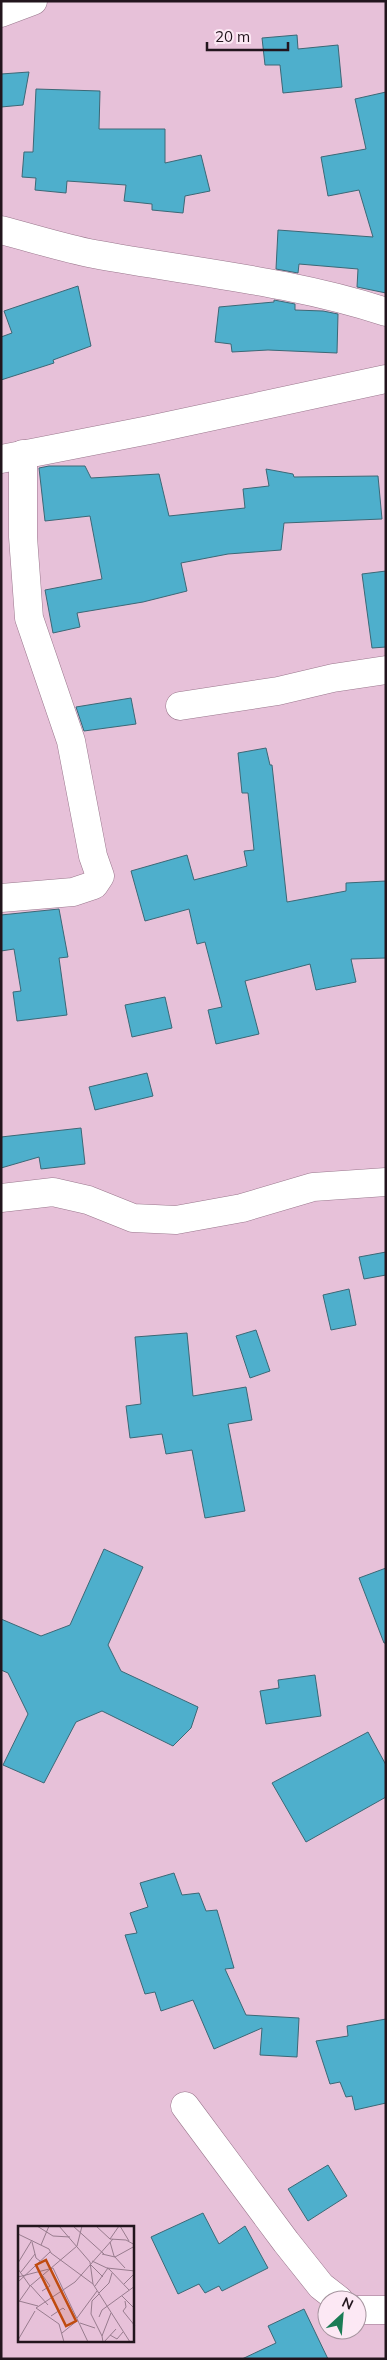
<svg xmlns="http://www.w3.org/2000/svg" width="387" height="2360" viewBox="0 0 387 2360" font-family="Mulish,sans-serif">
<style>
.building{fill:#4eafcc;stroke:#3c6876}
.lines{fill:none;stroke-linecap:round;stroke-linejoin:round}
.street-casing{stroke:#9a778d;stroke-width:29}
.secondary-casing{stroke:#9a778d;stroke-width:29}
.street{stroke:#fff;stroke-width:28}
.secondary{stroke:#fff;stroke-width:28}
.inset-road{fill:none;stroke:#987c8e;stroke-width:1}
.view{fill:#c04b0f;fill-opacity:0.15;stroke:#c04b0f;stroke-width:2.5}
.inset-edge{fill:none;stroke:#22151d;stroke-width:2.5}
</style>
<rect width="100%" height="100%" fill="#e7c1d9"/>
<!-- building -->
<g class="building">
<path d="M297,35l1,14 40,-4 4,42 -59,6 -3,-28h-15l-3,-27z"/>
<path d="M29,72l-6,33 -22,2v-33z"/>
<path d="M36,89l64,2 -1,38h66v34l36,-8 9,36 -25,5 -2,17 -31,-3v-6l-28,-3 2,-16 -59,-4 -1,12 -31,-3 1,-12 -14,-1 2,-25h9z"/>
<path d="M386,92v201l-29,-6 1,-18 -59,-5 -1,9 -22,-4 2,-39 95,7 -14,-47 -31,6 -7,-39 45,-8 -11,-50z"/>
<path d="M78,286l13,60 -38,14 1,3 -53,17v-43l11,-4 -8,-22z"/>
<path d="M274,300l21,4v6l28,1 15,3 -1,39 -69,-3 -36,2 -1,-8 -16,-2 4,-35 55,-5z"/>
<path d="M49,466h36l6,12 68,-4 10,42 76,-8 -2,-19 26,-3 -3,-17 27,5 1,3 84,-1 4,43 -98,4 -3,27 -53,4 -47,9 6,28 -44,11 -66,11 3,14 -27,6 -8,-43 57,-11 -12,-63 -45,5 -6,-53z"/>
<path d="M386,571v76l-14,1 -10,-74z"/>
<path d="M131,698l5,26 -52,7 -8,-24z"/>
<path d="M266,748l4,17h2l15,137 59,-11v-8l40,-2v77l-35,1 5,23 -40,8 -6,-26 -65,17 14,53 -43,10 -8,-34 14,-3 -17,-65 -8,2 -8,-35 -44,12 -14,-50 56,-16 7,25 53,-14 -3,-15 10,-1 -6,-57h-6l-4,-40z"/>
<path d="M59,909l9,48 -9,1 8,57 -50,6 -4,-29 8,-1 -7,-42 -13,2v-36z"/>
<path d="M165,997l7,31 -40,9 -7,-32z"/>
<path d="M147,1073l6,23 -58,14 -6,-23z"/>
<path d="M81,1128l4,36 -44,5 -2,-12 -38,11v-31z"/>
<path d="M386,1252v23l-22,4 -5,-22z"/>
<path d="M349,1289l7,36 -25,5 -8,-35z"/>
<path d="M256,1330l14,41 -20,7 -14,-42z"/>
<path d="M187,1333l6,63 53,-9 6,33 -24,4 17,87 -40,7 -13,-68 -26,4 -4,-20 -32,4 -4,-32 15,-2 -6,-67z"/>
<path d="M104,1549l39,18 -35,78 13,26 77,36 -7,21 -18,18 -71,-35 -26,11 -32,61 -41,-18 25,-51 -20,-41 -7,-3v-51l40,17 29,-11z"/>
<path d="M386,1568v75h-2l-25,-65z"/>
<path d="M315,1675l6,41 -55,8 -6,-33 19,-3 -1,-8z"/>
<path d="M368,1732l18,33v32l-80,45 -34,-59z"/>
<path d="M174,1873l8,22 17,-2 7,18 11,-1 17,58 -9,1 21,46 53,3 -2,39 -37,-2 2,-27 -48,21 -21,-49 -32,11 -6,-19 -10,2 -20,-59 12,-2 -7,-20 18,-6 -8,-24z"/>
<path d="M386,2019v84l-31,7 -3,-14 -6,1 -6,-15 -10,2 -14,-43 32,-5 -1,-10z"/>
<path d="M328,2165l19,31 -39,25 -20,-32z"/>
<path d="M203,2213l16,31 26,-18 23,42 -46,23 -3,-5 -14,7 -6,-9 -21,10 -27,-57z"/>
<path d="M304,2309l24,50h-86l34,-16 -8,-17z"/>
</g>
<g class="lines">
<defs>
<g id="street">
<path d="M1,13l32,-12"/>
<path d="M1,230c31,8 62,18 93,24 97,18 198,27 292,58"/>
<path d="M180,706l98,-15 55,-13 53,-8"/>
<path d="M1,898l72,-6 21,-7 6,-9 -7,-20 -22,-115 -42,-123 -6,-81v-83"/>
<path d="M1,1198l52,-6 35,8 45,18 43,2 66,-12 71,-21 73,-5"/>
<path d="M185,2106l101,136 35,44 18,14"/>
<path d="M357,2310h29"/>
</g>
<path id="secondary" d="M1,459l148,-29 237,-51"/>
</defs>
<!-- street casing -->
<use href="#street" class="street-casing"/>
<!-- secondary casing -->
<use href="#secondary" class="secondary-casing"/>
<!-- street -->
<use href="#street" class="street"/>
<!-- secondary -->
<use href="#secondary" class="secondary"/>
</g>
<!-- overview -->
<g transform="translate(18 2226)">
<rect width="116" height="116" fill="#e7c1d9"/>
<path class="inset-road" d="M19,0l16,10 17,1M41,0l31,36 3,22 37,58M55,0l31,28M78,0l14,13 16,1 9,5M102,0l9,15M0,8l31,15 2,4 42,31M92,13l9,-13M14,16l4,16 4,3M92,16l4,14 11,12M23,19l8,-19M84,28l13,3 20,-11M74,35l17,8 20,21M0,37l14,-23M73,39l12,12M89,42l28,3M0,43l12,17M3,46l14,-18M0,51l35,-9 35,74M0,56l32,-30M106,58l11,-11M13,60l17,19M77,60l13,-18M24,65l8,-5 -7,-10M81,67l10,-10 3,-10M81,68l-7,7 -1,13 11,22M104,70l13,13M1,75l19,5M107,75l1,6 -3,4 12,15M0,77l12,-17 47,-40 5,-20M33,90l12,-8 2,2M81,91l3,-7 33,-24M59,92l20,-27M62,97l15,5M44,107l16,-13M92,109l7,4 6,-7M0,114l17,-29M46,116l-5,-18 -23,-16 39,-26 38,-43M85,116l-1,-6 9,-23M86,116l12,-13"/>
<path class="view" d="M28,34l30,61 -10,5 -30,-61z"/>
<rect width="116" height="116" class="inset-edge"/>
</g>
<!-- border -->
<rect width="387" height="2360" fill="none" stroke="#22151d" stroke-width="5"/>
<!-- north arrow -->
<g transform="translate(342 2315) rotate(26)"><circle r="24" fill="#fce8f4" stroke="#a5949e"/>
<path d="M0-4L9 19L0 12L-9 19Z" fill="#1a7c55"/>
<text y="-8" font-size="14" font-weight="bold" text-anchor="middle" fill="#22151d">N</text>
</g>
<!-- scale -->
<path d="M207 42v8h81v-8" fill="none" stroke="#22151d" stroke-width="2.5"/>
<text x="215" y="42" font-size="15" fill="#22151d" stroke="#fce8f4" stroke-width="4" paint-order="stroke">20 m</text>
</svg>
